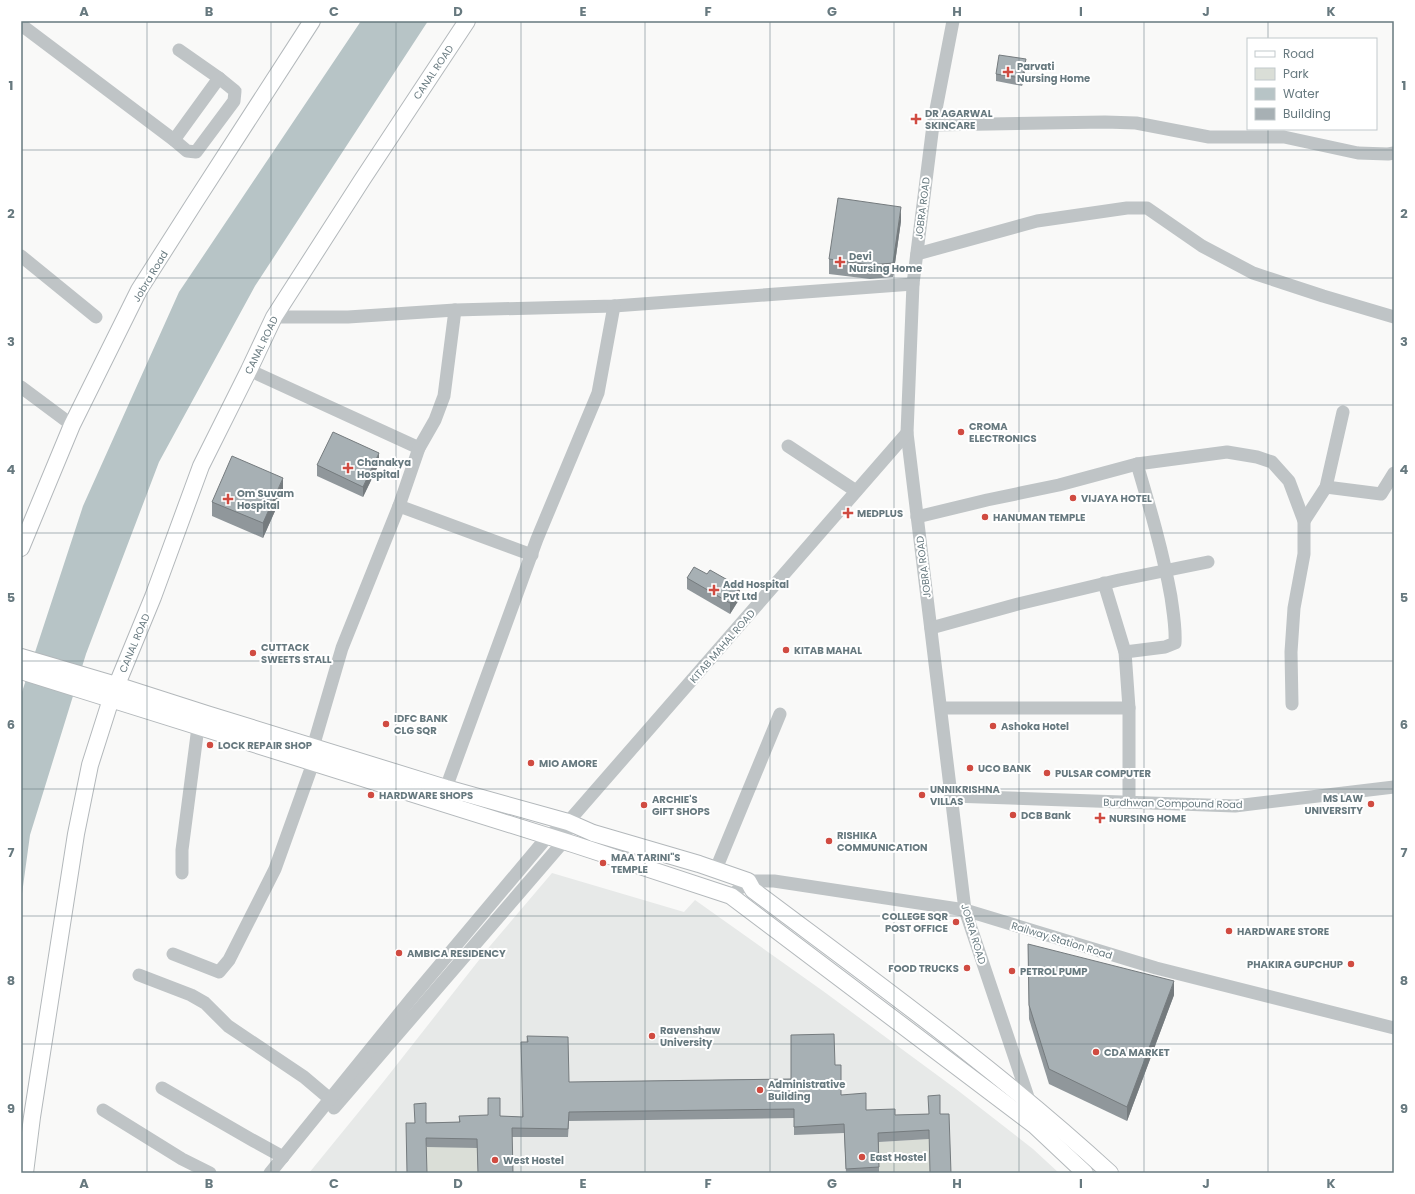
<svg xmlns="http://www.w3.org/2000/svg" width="1415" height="1194" viewBox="0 0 1415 1194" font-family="Poppins,sans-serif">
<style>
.built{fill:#e7e9e8}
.green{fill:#daded7}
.water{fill:#b7c4c6}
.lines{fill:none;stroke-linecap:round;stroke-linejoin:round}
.major-casing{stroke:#b3b8bb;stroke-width:18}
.minor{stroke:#bfc4c6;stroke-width:13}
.major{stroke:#fff;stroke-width:16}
.wall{fill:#90979b}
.shaded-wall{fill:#757b7e}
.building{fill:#a7b0b4;stroke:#757b7e}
.grid{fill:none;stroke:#67797f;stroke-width:1;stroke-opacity:0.55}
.poi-dot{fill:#d04b41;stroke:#fff;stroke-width:1.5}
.labels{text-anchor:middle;stroke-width:4;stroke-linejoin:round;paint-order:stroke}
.poi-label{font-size:10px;font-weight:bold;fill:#67797f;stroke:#fff;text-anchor:start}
.street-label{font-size:10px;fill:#67797f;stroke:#fff}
.neatline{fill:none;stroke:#67797f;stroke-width:1.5}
.grid-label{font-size:13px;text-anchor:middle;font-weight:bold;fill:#67797f}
</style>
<rect width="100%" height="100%" fill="#f9f9f8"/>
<!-- built -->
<path class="built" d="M552,873l132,39 11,-12 128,91 133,98 77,60 26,24h-750l75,-92 106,-135z"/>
<!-- green -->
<g class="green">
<path d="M929,1139l1,34h-51l-1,-31z"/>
<path d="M426,1147h51l1,26h-51z"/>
</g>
<!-- water -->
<path class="water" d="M361,21h67l-173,265 -96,176 -73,192 -56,181 -9,66v-206l62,-189 96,-214z"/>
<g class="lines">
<defs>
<g id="major">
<path d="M21,548l51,-123 67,-135 56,-88 117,-181"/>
<path d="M21,657l95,28 91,29 239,74 122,34 25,11 106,31 49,17 5,9c121,91 245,180 357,283"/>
<path d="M21,671l555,174 155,51 303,229 51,48"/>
<path d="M25,1173l7,-56 44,-283 14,-69 21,-66 42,-102 48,-131 48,-96 25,-53 88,-137 105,-159"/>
</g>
</defs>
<!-- major casing -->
<use href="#major" class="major-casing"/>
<!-- minor -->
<g class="minor">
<path d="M953,21l-20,104 -20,159 -6,149 58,477 65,193"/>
<path d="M24,27l150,113 13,11 9,1 38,-51 1,-10 -16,-13 -40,-28"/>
<path d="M933,125l172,-3 31,1 73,14h75l74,16 30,1 6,-1"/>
<path d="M174,140l45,-62"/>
<path d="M917,254l120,-33 90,-13h20l55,38 51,27 70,23 71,21"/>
<path d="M21,256l75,61"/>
<path d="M274,317h74l107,-7 159,-4 299,-22"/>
<path d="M249,370l170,78"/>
<path d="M21,387l51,38"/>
<path d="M788,446l68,45"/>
<path d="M1326,487l55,7 13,-21"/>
<path d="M399,506l133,49"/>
<path d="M917,517l70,-17 72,-15 78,-21 90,-12 30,5 15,5 17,19 15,40v33l-10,54 -3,44 1,52"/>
<path d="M1304,521l22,-34 17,-75"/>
<path d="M1104,583l21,69 4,56v94"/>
<path d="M931,628l87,-24 101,-24 89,-18"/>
<path d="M1125,652l40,-5 10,-4c1,-16 -2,-31 -4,-46 -8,-45 -21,-89 -34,-133"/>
<path d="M941,708h188"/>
<path d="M313,747l29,-99 57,-142 20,-58 16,-28 9,-24 11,-86"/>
<path d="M446,788l91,-249 61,-146 16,-87"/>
<path d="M951,796l284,10 159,-19"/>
<path d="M716,869l64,-155"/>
<path d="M182,873v-23l16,-123"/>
<path d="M731,896l17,-15h26l191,29 191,58 238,60"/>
<path d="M173,954l46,18 10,-12 46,-91 38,-106"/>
<path d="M139,975l52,20 14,8 23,23 76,51 26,22"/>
<path d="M162,1088l92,53 29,16"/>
<path d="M334,1108l230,-267 2,-7"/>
<path d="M103,1110l79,49 28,14"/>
<path d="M270,1173l141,-174 137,-163 20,-14 339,-389"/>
</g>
<!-- major -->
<use href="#major" class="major"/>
</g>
<!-- wall -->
<g class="wall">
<path d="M1026,66l-4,20 -26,-5v-7z"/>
<path d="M901,221l-8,56 -23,2 -41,-5v-15z"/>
<path d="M379,464l-16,33 -46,-21v-11z"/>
<path d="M283,493l-20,45 -51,-22v-14z"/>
<path d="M687,578l53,20 -10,16 -43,-25z"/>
<path d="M1028,944l146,51 -47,126 -78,-37 -20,-65z"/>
<path d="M527,1036l42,46 222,-3 44,-14 6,30 25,15 29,5 34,-1v25l-50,3v31h-33l-2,-40 -50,2v-17l-225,3 -1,16h-56l1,36h-35l-1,-25 -50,-1 -13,-24 45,-1v-6h41l22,1z"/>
</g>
<!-- shaded-wall -->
<g class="shaded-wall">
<path d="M1026,59v7l-4,20v-8z"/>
<path d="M901,207v14l-8,56v-14z"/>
<path d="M379,453v11l-16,33v-10z"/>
<path d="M283,478v15l-20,45v-15z"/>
<path d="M740,587v11l-10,16v-11z"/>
<path d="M1174,981v14l-47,126v-14z"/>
</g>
<!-- building -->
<g class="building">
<path d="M999,55l27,4 -4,19 -26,-4z"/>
<path d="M838,198l63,9 -8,56 -23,2 -41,-6z"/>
<path d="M333,432l46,21 -16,34 -46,-22z"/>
<path d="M232,456l51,22 -20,45 -51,-21z"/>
<path d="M694,567l13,7 3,-4 30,17 -10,16 -43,-25z"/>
<path d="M1028,944l146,37 -47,126 -78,-38 -20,-64z"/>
<path d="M834,1034l1,31h6v30l25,-2v17l29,-1v6l34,-1 -1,-18 12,-1v19h9l2,59h-21l-1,-43 -51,3 1,34 -33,2 -2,-45 -50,3v-18l-225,3 -1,17 -56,-1 1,45h-35l-1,-34 -51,-1 1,35h-20l-1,-50h9l-1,-19 12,-1v20l34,-1 -1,-6 29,-1v-17h12v18l23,1 -2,-75h7l-1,-6 41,1 1,45 222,-3v-44z"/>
</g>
<!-- grid -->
<path class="grid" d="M147,21v1152M271,21v1152M396,21v1152M521,21v1152M645,21v1152M770,21v1152M894,21v1152M1019,21v1152M1144,21v1152M1268,21v18M1268,129v1044M21,150h1373M21,278h1373M21,405h1373M21,533h1373M21,661h1373M21,789h1373M21,916h1373M21,1044h1373"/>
<!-- markers -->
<g class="poi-dot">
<path d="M1006 66h4v4h4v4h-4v4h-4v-4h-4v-4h4z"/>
<path d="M914 113h4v4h4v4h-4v4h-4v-4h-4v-4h4z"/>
<path d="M838 256h4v4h4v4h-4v4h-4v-4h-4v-4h4z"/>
<circle cx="961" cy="432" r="4"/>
<path d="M346 462h4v4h4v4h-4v4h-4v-4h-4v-4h4z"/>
<circle cx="1073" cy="498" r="4"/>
<path d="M226 493h4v4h4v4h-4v4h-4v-4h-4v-4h4z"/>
<path d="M846 507h4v4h4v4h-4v4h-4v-4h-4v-4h4z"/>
<circle cx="985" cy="517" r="4"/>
<path d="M712 584h4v4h4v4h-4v4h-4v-4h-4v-4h4z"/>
<circle cx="786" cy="650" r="4"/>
<circle cx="253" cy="653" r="4"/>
<circle cx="386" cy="724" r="4"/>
<circle cx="993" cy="726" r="4"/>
<circle cx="210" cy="745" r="4"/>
<circle cx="531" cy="763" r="4"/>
<circle cx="970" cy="768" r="4"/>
<circle cx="1047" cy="773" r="4"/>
<circle cx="371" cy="795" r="4"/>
<circle cx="922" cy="795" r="4"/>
<circle cx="1371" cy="804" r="4"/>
<circle cx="644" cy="805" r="4"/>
<circle cx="1013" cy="815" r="4"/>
<path d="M1098 812h4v4h4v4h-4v4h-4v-4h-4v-4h4z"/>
<circle cx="829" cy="841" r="4"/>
<circle cx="603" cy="863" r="4"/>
<circle cx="956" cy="922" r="4"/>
<circle cx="1229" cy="931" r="4"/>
<circle cx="399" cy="953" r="4"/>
<circle cx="1351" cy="964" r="4"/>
<circle cx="967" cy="968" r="4"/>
<circle cx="1012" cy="971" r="4"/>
<circle cx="652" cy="1036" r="4"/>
<circle cx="1096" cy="1052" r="4"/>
<circle cx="760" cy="1090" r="4"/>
<circle cx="862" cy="1157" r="4"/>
<circle cx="495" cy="1160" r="4"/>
</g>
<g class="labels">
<!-- poi labels -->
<g class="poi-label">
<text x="1017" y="70">Parvati<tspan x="1017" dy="12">Nursing Home</tspan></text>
<text x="925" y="117">DR AGARWAL<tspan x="925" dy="12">SKINCARE</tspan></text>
<text x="849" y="260">Devi<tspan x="849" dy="12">Nursing Home</tspan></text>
<text x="969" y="430">CROMA<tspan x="969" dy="12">ELECTRONICS</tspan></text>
<text x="357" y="466">Chanakya<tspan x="357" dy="12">Hospital</tspan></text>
<text x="237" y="497">Om Suvam<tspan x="237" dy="12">Hospital</tspan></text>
<text x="1081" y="502">VIJAYA HOTEL</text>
<text x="857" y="517">MEDPLUS</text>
<text x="993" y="521">HANUMAN TEMPLE</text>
<text x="723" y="588">Add Hospital<tspan x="723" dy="12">Pvt Ltd</tspan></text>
<text x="261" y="651">CUTTACK<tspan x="261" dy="12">SWEETS STALL</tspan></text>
<text x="794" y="654">KITAB MAHAL</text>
<text x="394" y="722">IDFC BANK<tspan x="394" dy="12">CLG SQR</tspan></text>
<text x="1001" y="730">Ashoka Hotel</text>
<text x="218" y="749">LOCK REPAIR SHOP</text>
<text x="539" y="767">MIO AMORE</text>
<text x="978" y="772">UCO BANK</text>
<text x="1055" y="777">PULSAR COMPUTER</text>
<text x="930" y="793">UNNIKRISHNA<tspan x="930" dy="12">VILLAS</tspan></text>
<text x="379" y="799">HARDWARE SHOPS</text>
<text x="1363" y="802" text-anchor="end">MS LAW<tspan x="1363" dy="12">UNIVERSITY</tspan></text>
<text x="652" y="803">ARCHIE'S<tspan x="652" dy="12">GIFT SHOPS</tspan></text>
<text x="1021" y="819">DCB Bank</text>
<text x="1109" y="822">NURSING HOME</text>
<text x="837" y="839">RISHIKA<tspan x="837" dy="12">COMMUNICATION</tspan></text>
<text x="611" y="861">MAA TARINI"S<tspan x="611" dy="12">TEMPLE</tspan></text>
<text x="948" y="920" text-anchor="end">COLLEGE SQR<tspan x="948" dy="12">POST OFFICE</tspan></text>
<text x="1237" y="935">HARDWARE STORE</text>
<text x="407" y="957">AMBICA RESIDENCY</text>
<text x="1343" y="968" text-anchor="end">PHAKIRA GUPCHUP</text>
<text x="959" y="972" text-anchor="end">FOOD TRUCKS</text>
<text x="1020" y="975">PETROL PUMP</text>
<text x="660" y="1034">Ravenshaw<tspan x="660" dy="12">University</tspan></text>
<text x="1104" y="1056">CDA MARKET</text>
<text x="768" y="1088">Administrative<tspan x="768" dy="12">Building</tspan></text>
<text x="870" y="1161">East Hostel</text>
<text x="503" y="1164">West Hostel</text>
</g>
<!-- street labels -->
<g class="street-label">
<text transform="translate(433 72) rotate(-56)" y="4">CANAL ROAD</text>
<text transform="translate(922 208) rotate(-83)" y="4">JOBRA ROAD</text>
<text transform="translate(150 276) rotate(-59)" y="4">Jobra Road</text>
<text transform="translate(261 345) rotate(-64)" y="4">CANAL ROAD</text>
<text transform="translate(923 567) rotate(-97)" y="4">JOBRA ROAD</text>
<text transform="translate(134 643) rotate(-67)" y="4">CANAL ROAD</text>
<text transform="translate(722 646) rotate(-49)" y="4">KITAB MAHAL ROAD</text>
<text transform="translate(1173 803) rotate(1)" y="4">Burdhwan Compound Road</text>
<text transform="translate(974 934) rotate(73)" y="4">JOBRA ROAD</text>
<text transform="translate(1062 940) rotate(17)" y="4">Railway Station Road</text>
</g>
</g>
<!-- border -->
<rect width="1415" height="1194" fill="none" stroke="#ffffff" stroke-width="44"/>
<!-- legend -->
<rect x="1247" y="38" width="130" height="92" fill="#ffffff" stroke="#c2c9cc"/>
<rect x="1255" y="51" width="20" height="6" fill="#ffffff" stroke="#c2c9cc"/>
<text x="1283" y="58" font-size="12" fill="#67797f">Road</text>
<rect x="1255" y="68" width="20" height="12" fill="#daded7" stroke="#c2c9cc"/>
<text x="1283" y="78" font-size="12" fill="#67797f">Park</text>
<rect x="1255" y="88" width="20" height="12" fill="#b7c4c6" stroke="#c2c9cc"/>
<text x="1283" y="98" font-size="12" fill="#67797f">Water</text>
<rect x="1255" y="108" width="20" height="12" fill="#a7b0b4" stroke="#c2c9cc"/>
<text x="1283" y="118" font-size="12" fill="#67797f">Building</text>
<rect x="22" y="22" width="1371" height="1150" class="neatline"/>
<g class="grid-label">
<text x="84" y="16">A</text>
<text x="209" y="16">B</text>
<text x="334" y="16">C</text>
<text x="458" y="16">D</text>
<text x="583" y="16">E</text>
<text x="708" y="16">F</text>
<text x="832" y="16">G</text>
<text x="957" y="16">H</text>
<text x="1081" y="16">I</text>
<text x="1206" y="16">J</text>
<text x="1331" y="16">K</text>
<text x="11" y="90">1</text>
<text x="1404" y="90">1</text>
<text x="11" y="218">2</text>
<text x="1404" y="218">2</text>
<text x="11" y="346">3</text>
<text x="1404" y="346">3</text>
<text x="11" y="474">4</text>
<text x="1404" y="474">4</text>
<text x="11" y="602">5</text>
<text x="1404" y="602">5</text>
<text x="11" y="729">6</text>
<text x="1404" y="729">6</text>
<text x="11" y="857">7</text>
<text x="1404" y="857">7</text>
<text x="11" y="985">8</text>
<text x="1404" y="985">8</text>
<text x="11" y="1113">9</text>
<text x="1404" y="1113">9</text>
<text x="84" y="1188">A</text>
<text x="209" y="1188">B</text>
<text x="334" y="1188">C</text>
<text x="458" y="1188">D</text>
<text x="583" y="1188">E</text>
<text x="708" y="1188">F</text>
<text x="832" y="1188">G</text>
<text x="957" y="1188">H</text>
<text x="1081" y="1188">I</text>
<text x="1206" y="1188">J</text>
<text x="1331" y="1188">K</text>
</g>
</svg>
